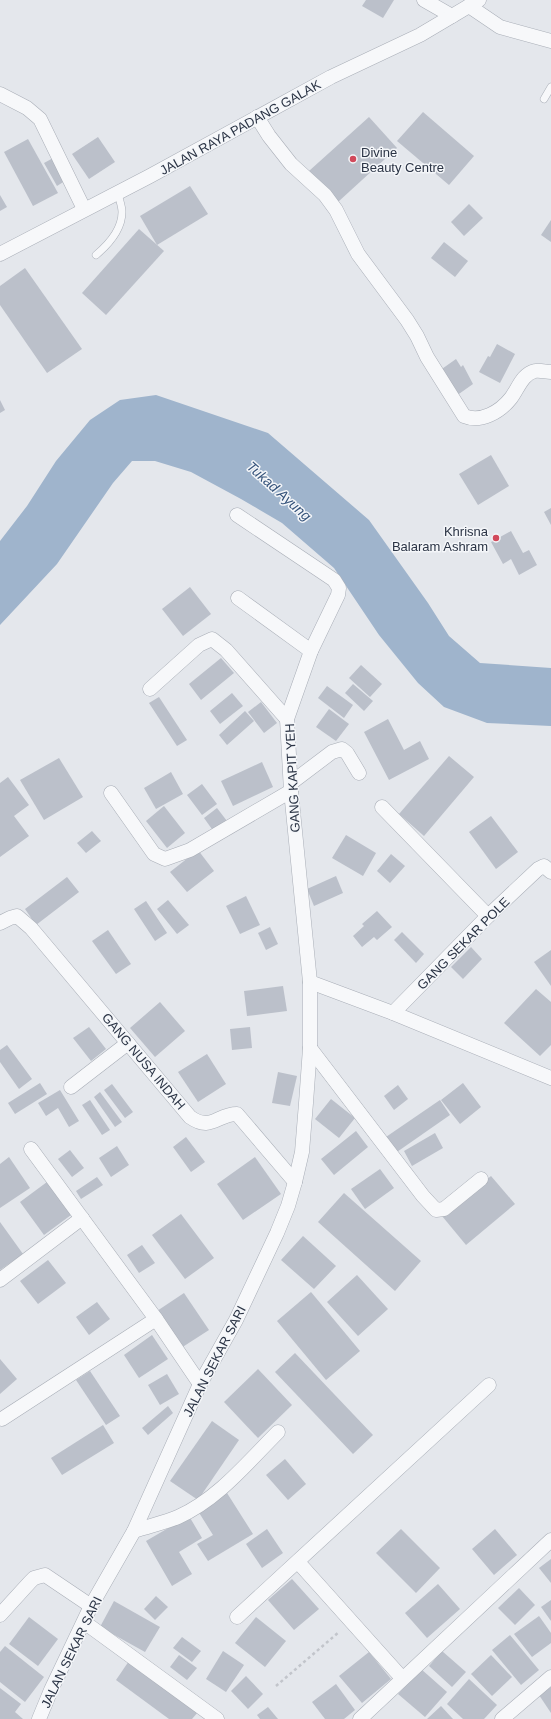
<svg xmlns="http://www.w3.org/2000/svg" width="551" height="1719" viewBox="0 0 551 1719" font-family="Arial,sans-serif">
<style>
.water{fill:#9fb4cc}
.building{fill:#bbc0ca}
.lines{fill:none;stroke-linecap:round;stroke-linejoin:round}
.service-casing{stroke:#a9aeb7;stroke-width:8}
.minor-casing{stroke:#a9aeb7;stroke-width:15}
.path{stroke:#c2c5cb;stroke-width:2.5;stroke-dasharray:3 3;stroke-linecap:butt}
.service{stroke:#f7f8fa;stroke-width:7}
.minor{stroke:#f7f8fa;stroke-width:14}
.poi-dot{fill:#d1495b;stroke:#f4f6f9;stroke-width:1.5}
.labels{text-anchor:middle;stroke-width:3;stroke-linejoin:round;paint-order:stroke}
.street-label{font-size:13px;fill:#2b3445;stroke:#f4f6f9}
.poi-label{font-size:13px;fill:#2b3445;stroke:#f4f6f9;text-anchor:start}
.water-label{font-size:14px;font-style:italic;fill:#34527a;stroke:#f4f6f9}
</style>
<rect width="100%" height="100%" fill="#e4e7ec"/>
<!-- water -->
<path class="water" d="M156,395l112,38 101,87 59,83 21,33 31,27 71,5v58l-64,-3 -43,-16 -26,-24 -39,-48 -45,-67 -52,-45 -41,-24 -50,-27 -36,-11h-23l-19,22 -56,81 -57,61v-84l27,-35 29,-45 34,-41 30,-20z"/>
<!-- building -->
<g class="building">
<path d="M366,0h28l-11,18 -21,-12z"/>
<path d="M423,112l51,44 -25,29 -52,-44z"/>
<path d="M369,117l28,31 -59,54 -29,-31z"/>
<path d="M98,137l17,25 -26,17 -17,-25z"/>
<path d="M28,139l30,54 -25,13 -29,-54z"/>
<path d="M55,157l13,22 -11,7 -13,-23z"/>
<path d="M190,186l18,28 -51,31 -17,-29z"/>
<path d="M0,195l7,12 -7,4z"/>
<path d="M469,204l14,14 -19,18 -13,-14z"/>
<path d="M551,220v22l-10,-7z"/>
<path d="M139,229l25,22 -58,64 -24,-22z"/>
<path d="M444,242l24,19 -13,16 -24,-19z"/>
<path d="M25,268l57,81 -35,24 -47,-68v-19z"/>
<path d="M497,344l18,10 -15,29 -21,-11 9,-16 2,1z"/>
<path d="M456,359l5,8 2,-2 10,19 -17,12 -17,-25z"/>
<path d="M0,400l5,10 -5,3z"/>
<path d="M491,455l18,31 -31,19 -19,-31z"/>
<path d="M551,508v17l-7,-13z"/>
<path d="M511,531l12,22 6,-3 8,15 -18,10 -8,-16 -8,5 -12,-22z"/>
<path d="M190,587l21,27 -28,22 -21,-27z"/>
<path d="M221,658l13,15 -33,27 -12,-16z"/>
<path d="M361,665l21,19 -12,13 -21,-19z"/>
<path d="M353,684l20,17 -9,10 -19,-18z"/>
<path d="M327,686l26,19 -9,13 -26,-20z"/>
<path d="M232,693l11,13 -23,18 -10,-13z"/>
<path d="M159,697l28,43 -10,6 -28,-43z"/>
<path d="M261,702l16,21 -13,10 -16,-21z"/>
<path d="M329,709l20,15 -13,17 -20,-14z"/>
<path d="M245,711l9,10 -27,24 -8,-10z"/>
<path d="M388,719l16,31 16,-9 9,18 -40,21 -25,-48z"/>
<path d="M449,756l25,21 -50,59 -25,-22z"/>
<path d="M59,758l24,39 -39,23 -24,-40z"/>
<path d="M262,762l11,25 -40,19 -12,-25z"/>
<path d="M171,772l12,22 -27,15 -12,-21z"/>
<path d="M8,777l21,28 -15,11 15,20 -29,21v-74z"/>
<path d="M202,784l15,20 -15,11 -15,-20z"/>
<path d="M164,806l21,27 -18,15 -21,-27z"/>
<path d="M217,808l10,13 -13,11 -10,-14z"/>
<path d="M491,816l27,36 -22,17 -27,-37z"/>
<path d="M92,831l9,10 -15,12 -9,-10z"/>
<path d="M346,835l30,18 -13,23 -31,-18z"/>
<path d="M198,850l16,21 -27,21 -17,-20z"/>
<path d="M391,854l14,12 -15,17 -13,-12z"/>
<path d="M336,876l7,17 -29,13 -7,-17z"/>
<path d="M67,877l12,15 -43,33 -11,-16z"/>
<path d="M246,896l14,29 -20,9 -14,-28z"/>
<path d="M168,900l21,25 -12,9 -20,-25z"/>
<path d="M146,901l21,32 -12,8 -21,-32z"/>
<path d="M377,911l15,16 -15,13 -3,-3 -12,10 -9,-11 11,-10 -2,-2z"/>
<path d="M270,927l8,17 -12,6 -8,-17z"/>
<path d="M108,930l23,34 -15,10 -24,-33z"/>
<path d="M402,932l22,22 -8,9 -22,-23z"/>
<path d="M471,947l11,12 -19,20 -12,-12z"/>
<path d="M551,950v36l-17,-24z"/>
<path d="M283,986l4,25 -40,5 -3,-25z"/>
<path d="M536,989l15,13v43l-11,11 -36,-33z"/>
<path d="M160,1002l25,29 -30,26 -25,-29z"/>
<path d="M89,1027l17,22 -15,12 -18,-23z"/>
<path d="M250,1027l2,21 -20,2 -2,-21z"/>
<path d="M7,1045l25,34 -13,10 -19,-27v-12z"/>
<path d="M207,1054l19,30 -28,18 -20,-30z"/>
<path d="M278,1072l19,4 -7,30 -18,-3z"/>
<path d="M40,1083l7,11 -32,20 -7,-11z"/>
<path d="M463,1083l18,24 -21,17 -19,-24z"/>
<path d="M112,1084l21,28 -8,6 -21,-28z"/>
<path d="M398,1085l10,14 -14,11 -10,-14z"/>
<path d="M60,1090l19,31 -10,6 -11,-19 -12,8 -8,-13z"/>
<path d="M100,1092l22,30 -7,5 -21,-30z"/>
<path d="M331,1099l24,19 -16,20 -24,-19z"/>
<path d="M90,1100l20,30 -8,5 -20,-30z"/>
<path d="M440,1100l10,15 -56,39 -11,-15z"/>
<path d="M356,1131l12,16 -34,28 -13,-16z"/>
<path d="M435,1133l8,15 -31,18 -8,-15z"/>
<path d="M186,1137l19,25 -14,10 -18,-25z"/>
<path d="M117,1146l12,19 -18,12 -12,-19z"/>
<path d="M70,1150l14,18 -12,9 -14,-18z"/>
<path d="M9,1157l21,31 -30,20v-44z"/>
<path d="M255,1157l26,37 -38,26 -26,-36z"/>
<path d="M380,1169l14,19 -29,21 -14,-20z"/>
<path d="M491,1176l24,28 -49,41 -24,-29z"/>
<path d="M97,1177l6,8 -22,14 -5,-8z"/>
<path d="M47,1182l24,33 -27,20 -24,-33z"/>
<path d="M344,1193l77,68 -26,30 -77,-69z"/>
<path d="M181,1214l33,44 -29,21 -33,-44z"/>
<path d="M0,1222l23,32 -23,16z"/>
<path d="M303,1236l33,30 -22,23 -33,-29z"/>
<path d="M142,1245l13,18 -16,10 -12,-18z"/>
<path d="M48,1260l18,23 -28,21 -18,-23z"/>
<path d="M357,1275l31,34 -30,27 -31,-34z"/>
<path d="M311,1292l49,59 -34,29 -49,-59z"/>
<path d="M184,1293l25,37 -28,18 -24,-37z"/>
<path d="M97,1302l13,17 -21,16 -13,-18z"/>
<path d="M152,1335l16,24 -29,19 -15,-23z"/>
<path d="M295,1353l78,82 -20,19 -78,-82z"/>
<path d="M0,1359l17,20 -17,15z"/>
<path d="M258,1369l34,36 -34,33 -34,-36z"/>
<path d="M90,1371l30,45 -14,9 -30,-45z"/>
<path d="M167,1374l12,20 -19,11 -12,-20z"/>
<path d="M168,1406l5,7 -25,22 -6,-7z"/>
<path d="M212,1421l27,19 -41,60 -28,-19z"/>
<path d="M103,1425l11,18 -52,32 -11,-17z"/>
<path d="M285,1459l21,25 -18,16 -22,-25z"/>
<path d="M227,1493l26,41 -45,27 -11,-17 16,-9 -15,-24z"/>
<path d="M189,1516l13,22 -23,14 13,22 -20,12 -26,-45z"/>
<path d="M267,1529l16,24 -21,15 -16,-24z"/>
<path d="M401,1529l39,39 -24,25 -40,-40z"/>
<path d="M495,1529l22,26 -23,20 -22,-26z"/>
<path d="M551,1559v24l-12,-15z"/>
<path d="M292,1579l27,30 -25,21 -26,-30z"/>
<path d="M438,1584l22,25 -33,29 -22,-25z"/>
<path d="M519,1588l16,17 -20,20 -17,-17z"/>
<path d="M156,1596l12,11 -13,13 -11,-11z"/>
<path d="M551,1600v21l-10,-14z"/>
<path d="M114,1601l46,26 -15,25 -45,-25z"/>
<path d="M539,1616l12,17v10l-19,14 -18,-23z"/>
<path d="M29,1617l29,22 -20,27 -29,-22z"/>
<path d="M256,1617l30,24 -21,26 -30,-24z"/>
<path d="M510,1635l29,35 -18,15 -29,-35z"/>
<path d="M182,1637l19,14 -9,11 -19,-14z"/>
<path d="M5,1646l39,31 -19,25 -25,-20v-30z"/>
<path d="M223,1651l21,14 -18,27 -20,-13z"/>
<path d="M442,1651l24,21 -14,15 -23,-21z"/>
<path d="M369,1652l22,27 -29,24 -23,-27z"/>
<path d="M179,1655l18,13 -10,12 -17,-13z"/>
<path d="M491,1655l21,22 -20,19 -21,-22z"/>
<path d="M129,1661l69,51 -6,7h-23l-53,-39z"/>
<path d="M421,1669l26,23 -22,25 -27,-23z"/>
<path d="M246,1676l17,18 -15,15 -17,-18z"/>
<path d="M469,1679l28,26 -13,14h-21l-16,-15z"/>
<path d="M336,1684l19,26 -11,9h-19l-13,-17z"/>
<path d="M551,1687v26l-12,-18z"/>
<path d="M0,1688l21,16 -6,8 8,7h-23z"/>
<path d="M441,1706l12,13h-26z"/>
<path d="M268,1707l10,12h-18l-3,-4z"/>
</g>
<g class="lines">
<defs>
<g id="service">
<path d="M544,99l7,-12"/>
<path d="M96,255c13,-11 26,-25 26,-43 0,-6 -3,-13 -4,-19"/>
</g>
<g id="minor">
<path d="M424,0l28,16"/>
<path d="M469,6l31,21 51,14"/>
<path d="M0,94l27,14 13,11 44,90"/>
<path d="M257,117l12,19 22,28 34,31 11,15 22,44 49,66 10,16 10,21 37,59c17,7 36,-4 47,-18 7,-9 11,-24 24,-27 5,-1 11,1 16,1"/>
<path d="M0,254l150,-78 181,-99 89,-42 59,-35"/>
<path d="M238,598l73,53"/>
<path d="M150,689l49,-44 13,-6 14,11 61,69"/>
<path d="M291,783l41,-31 10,-3 5,4 12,20"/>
<path d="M111,793l43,61 11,5 25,-9 101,-59"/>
<path d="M382,807l106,109"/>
<path d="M0,923l10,-5 7,-2 14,12 159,189c21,15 27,-3 47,-3l58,68"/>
<path d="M310,982l83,31 158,65"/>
<path d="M393,1013l95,-97 50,-47 6,-3 7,6"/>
<path d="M310,1048l113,148 13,14 8,-1 37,-30"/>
<path d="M71,1087l57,-44"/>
<path d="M31,1149l125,170 44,65"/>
<path d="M0,1280l82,-62"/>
<path d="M2,1419l154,-100"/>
<path d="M134,1531c14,-5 30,-8 44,-14 40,-18 69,-54 100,-85"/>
<path d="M298,1562l104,116"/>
<path d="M0,1615l30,-33 4,-4 11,-3 46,31"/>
<path d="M237,1617l252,-232"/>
<path d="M84,1622l133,97"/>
<path d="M39,1719l12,-29 40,-84 43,-75 66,-147 36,-64 41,-87 11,-27 7,-24 7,-30 4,-49 4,-55v-66l-19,-191 -4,-72 24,-68 27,-56 1,-7 -5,-8 -97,-65"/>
<path d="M360,1719l191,-179"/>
<path d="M502,1719l49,-42"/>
</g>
</defs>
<!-- service casing -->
<use href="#service" class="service-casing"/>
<!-- minor casing -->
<use href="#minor" class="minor-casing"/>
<!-- path -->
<path class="path" d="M276,1686l63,-54"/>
<!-- service -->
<use href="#service" class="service"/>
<!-- minor -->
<use href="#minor" class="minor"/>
</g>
<!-- markers -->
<g class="poi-dot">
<circle cx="353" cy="159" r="4"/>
<circle cx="496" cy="538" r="4"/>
</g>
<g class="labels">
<!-- street labels -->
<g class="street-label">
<text transform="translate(240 127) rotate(-29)" y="5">JALAN RAYA PADANG GALAK</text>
<text transform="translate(292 778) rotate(-93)" y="5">GANG KAPIT YEH</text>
<text transform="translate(463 943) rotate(-45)" y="5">GANG SEKAR POLE</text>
<text transform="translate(144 1061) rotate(50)" y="5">GANG NUSA INDAH</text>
<text transform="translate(214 1361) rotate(-63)" y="5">JALAN SEKAR SARI</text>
<text transform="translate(71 1652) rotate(-64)" y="5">JALAN SEKAR SARI</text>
</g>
<!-- poi labels -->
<g class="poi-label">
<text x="361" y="157">Divine<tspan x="361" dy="15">Beauty Centre</tspan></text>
<text x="488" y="536" text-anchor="end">Khrisna<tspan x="488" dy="15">Balaram Ashram</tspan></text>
</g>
<!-- water labels -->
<g class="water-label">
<text transform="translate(279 491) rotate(42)" y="5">Tukad Ayung</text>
</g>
</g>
</svg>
